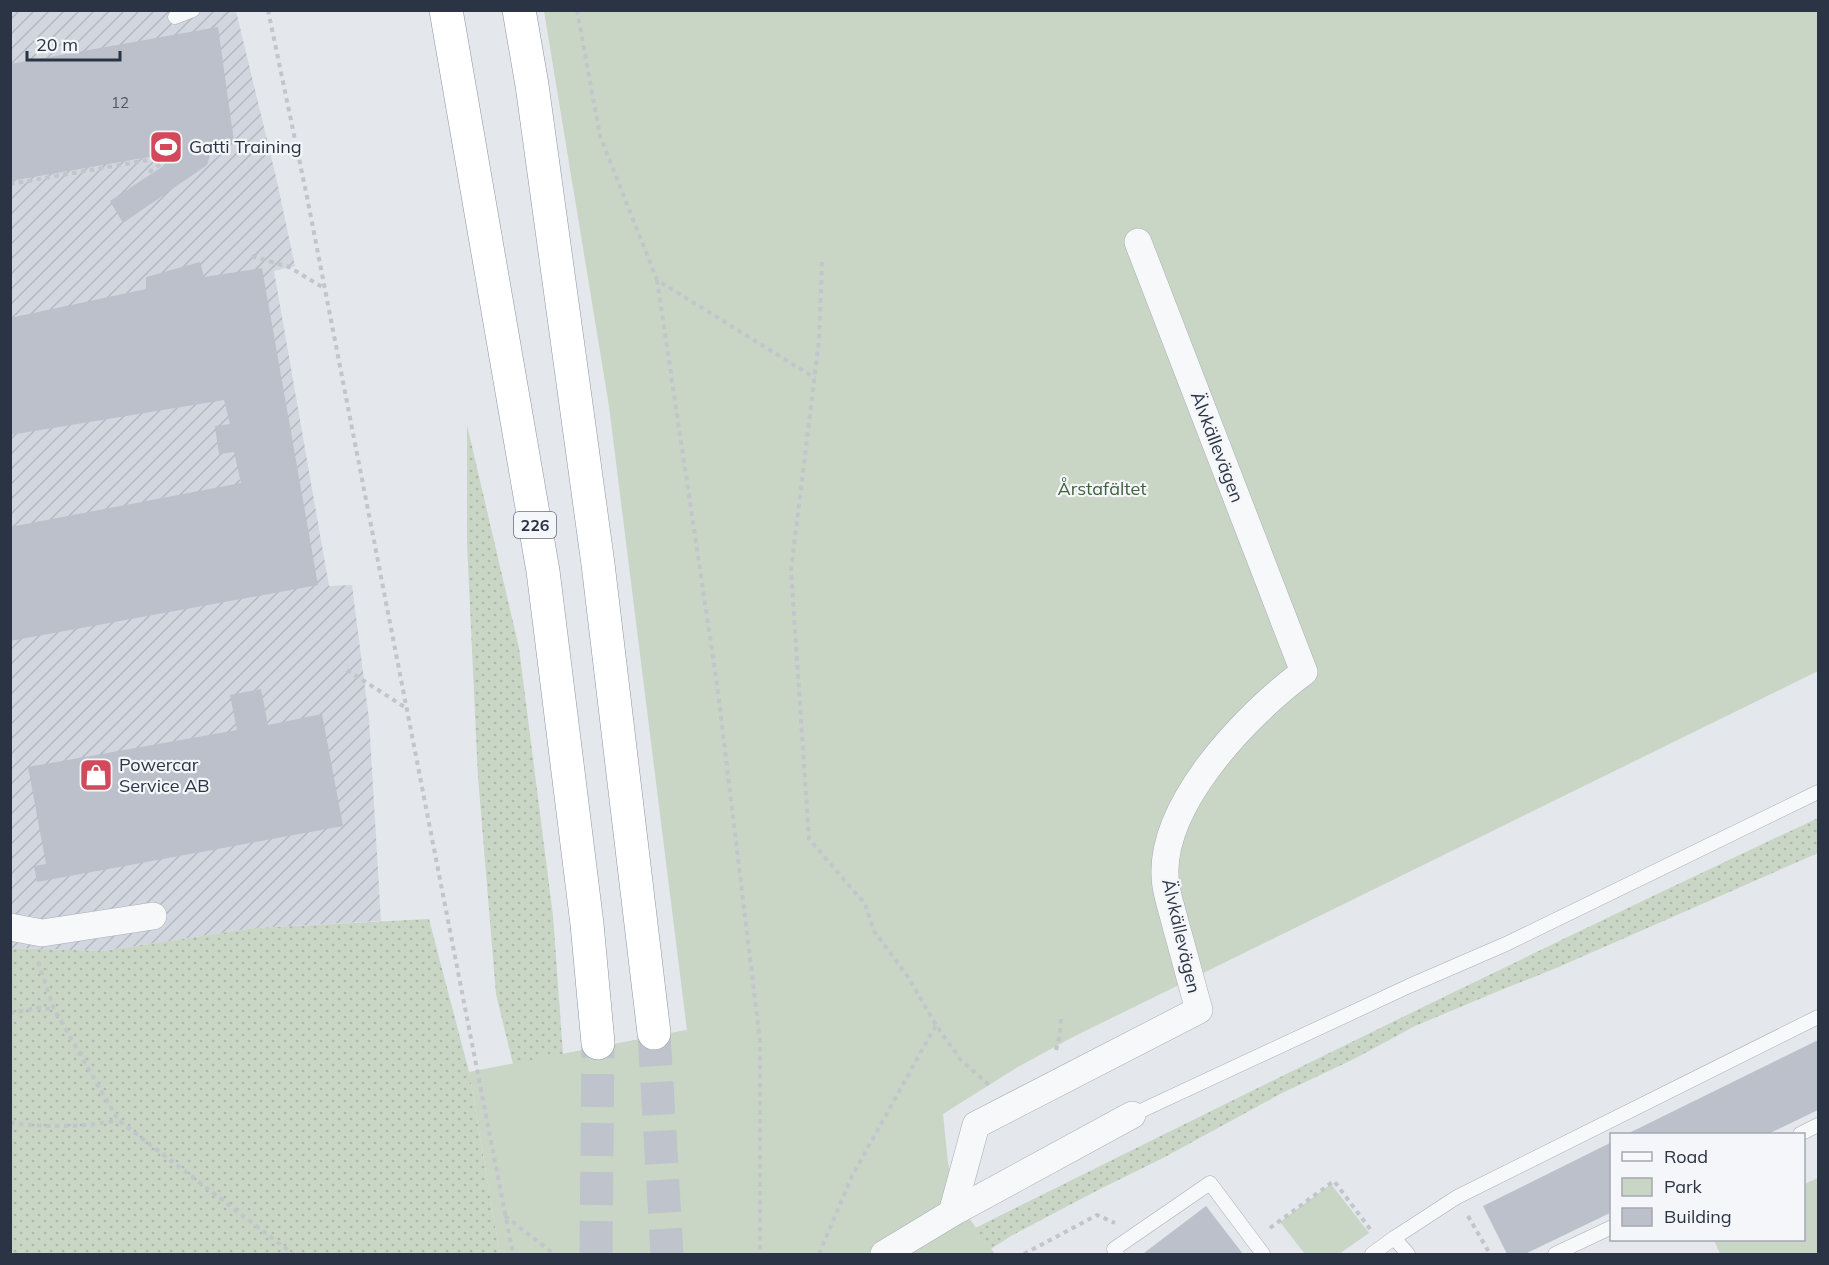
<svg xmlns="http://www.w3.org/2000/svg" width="1829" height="1265" viewBox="0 0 1829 1265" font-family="Mulish,sans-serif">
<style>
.industrial{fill:url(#industrial-furrows)}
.grass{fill:url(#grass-dots)}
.park{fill:#c9d6c5}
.building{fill:#bbc0ca}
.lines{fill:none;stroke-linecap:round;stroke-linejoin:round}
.highway-tunnel{stroke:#bfc3cb;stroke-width:33;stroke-dasharray:33 16;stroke-linecap:butt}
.lane-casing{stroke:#a9aeb7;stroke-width:15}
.street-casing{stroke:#a9aeb7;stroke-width:28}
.highway-casing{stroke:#8b94a3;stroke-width:34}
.path{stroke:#c2c5cb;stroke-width:4;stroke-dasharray:4.5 4.5;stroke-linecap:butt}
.lane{stroke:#f7f8fa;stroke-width:14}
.street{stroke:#f7f8fa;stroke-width:27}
.highway{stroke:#fff;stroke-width:33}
.labels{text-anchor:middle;stroke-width:4.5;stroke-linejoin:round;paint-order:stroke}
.number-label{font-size:15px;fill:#4f5766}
.shield{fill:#f4f6f9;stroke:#676e7b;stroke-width:1.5}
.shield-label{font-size:16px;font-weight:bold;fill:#2b3445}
.poi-label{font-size:18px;fill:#2b3445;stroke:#f4f6f9;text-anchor:start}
.street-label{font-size:18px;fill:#2b3445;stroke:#f4f6f9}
.park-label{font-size:18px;fill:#3f6138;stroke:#f4f6f9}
</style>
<defs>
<pattern id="industrial-furrows" width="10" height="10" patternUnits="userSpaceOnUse" patternTransform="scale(1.5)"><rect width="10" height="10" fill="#d2d6de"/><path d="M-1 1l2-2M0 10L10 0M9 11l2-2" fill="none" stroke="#b4b8c0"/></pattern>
<pattern id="grass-dots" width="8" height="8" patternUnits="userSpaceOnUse" patternTransform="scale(1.5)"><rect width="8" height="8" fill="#c9d6c5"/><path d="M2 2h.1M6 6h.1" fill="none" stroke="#adb8ab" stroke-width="1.8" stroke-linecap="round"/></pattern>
</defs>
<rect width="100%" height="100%" fill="#e4e7ec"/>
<!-- industrial -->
<path class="industrial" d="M11,11h225l40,166 19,89 -21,5 55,315 23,-1 17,134 12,202 -126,7 -153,23 -91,-3z"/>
<!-- grass -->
<g class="grass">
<path d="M467,425l52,223 34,268 10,138 124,-24 -167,63 -24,-99 -18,-217 -11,-234z"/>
<path d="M1818,818v35l-264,116 -53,21 -86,36 -61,33 -74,35 -117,64 -63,31 -89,47 -28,18h-56l14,-9c291,-145 583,-289 877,-427z"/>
<path d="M429,919l40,153 31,182h-489v-306l91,3 153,-23z"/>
</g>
<!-- park -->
<g class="park">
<path d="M544,11h1274v660l-745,366 -57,31 -73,46 5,49 10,40 37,51h-495l-31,-182 218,-42 -78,-624z"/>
<path d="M1818,1178v76h-98l-6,-14h90v-56z"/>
<path d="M1331,1184l38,49 -30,21h-34l-25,-32z"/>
</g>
<!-- building -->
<g class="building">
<path d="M218,27l16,115 -23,5v5l-4,13 -84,58 -13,-22 67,-44 1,-5 -168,29v-117z"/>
<path d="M200,262l4,15 58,-9 56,317 -308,56v-114l231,-44 -7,-31 -15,2 -4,-28 15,-2 -6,-24 -214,35v-117l136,-29v-12z"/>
<path d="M261,689l7,36 54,-11 21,112 -306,56 -3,-16 12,-2 -18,-97 209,-37 -7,-35z"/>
<path d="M1818,1040v70l-50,24h-141z"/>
<path d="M1612,1142v70l-87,42h-18l-24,-48z"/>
<path d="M1206,1206l37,48h-97l-2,-1z"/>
</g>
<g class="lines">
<!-- highway-tunnel -->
<g class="highway-tunnel">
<path d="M654,1033l13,221"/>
<path d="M596,1254l2,-211"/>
</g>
<defs>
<g id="lane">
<path d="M175,17l18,-7"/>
<path d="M1132,1115l277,-129 97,-42 312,-152"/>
<path d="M1800,1134l18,-9"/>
<path d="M1394,1238l63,-41 361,-180"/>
<path d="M1117,1254l-3,-5 96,-66 53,71"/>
<path d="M1372,1254l22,-16 14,16"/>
<path d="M1555,1254l57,-27"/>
</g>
<g id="street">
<path d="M10,927l32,6 111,-17"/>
<path d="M952,1213l24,-88 223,-115c-8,-28 -15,-56 -23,-84 -3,-13 -8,-27 -10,-40 -12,-77 81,-172 138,-214l-166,-430"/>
<path d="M884,1254l68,-41 180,-98"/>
</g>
<g id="highway">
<path d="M446,10l97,561 44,353 11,119"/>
<path d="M519,10l13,75 66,479 56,469"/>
</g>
</defs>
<!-- lane casing -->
<use href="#lane" class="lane-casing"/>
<!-- street casing -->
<use href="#street" class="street-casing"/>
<!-- highway casing -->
<use href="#highway" class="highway-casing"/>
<!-- path -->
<g class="path">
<path d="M268,10l39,187 206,1057"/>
<path d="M577,10l23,126 57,144 158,98"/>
<path d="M149,172l20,-14"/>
<path d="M10,184l162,-28"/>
<path d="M252,256l37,11 35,21"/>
<path d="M822,262l-3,79 -28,229 18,269 56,65 9,27 34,46 28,48 24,34 29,26"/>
<path d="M657,280l60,404 43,357v213"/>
<path d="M347,670l59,38"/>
<path d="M38,962l16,47 64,111 175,134"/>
<path d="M10,1013l28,-5 16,1"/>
<path d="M1056,1050l4,-16 1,-19"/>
<path d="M10,1123c37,4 72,5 108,-3"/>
<path d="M505,1216l49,38"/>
<path d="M1468,1216l22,38"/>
<path d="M1270,1228l64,-47 36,48"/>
<path d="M819,1254l33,-78 84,-151"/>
<path d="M1024,1254l73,-39 18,8"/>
</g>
<!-- lane -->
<use href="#lane" class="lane"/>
<!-- street -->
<use href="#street" class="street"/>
<!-- highway -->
<use href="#highway" class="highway"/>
</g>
<!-- icons -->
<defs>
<symbol id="stadium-square" viewBox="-11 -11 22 22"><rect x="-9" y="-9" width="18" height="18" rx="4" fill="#d1495b" stroke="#f4f6f9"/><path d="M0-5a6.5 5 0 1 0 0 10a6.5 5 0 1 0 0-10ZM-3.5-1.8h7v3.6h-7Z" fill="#fff"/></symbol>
<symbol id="shop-square" viewBox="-11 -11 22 22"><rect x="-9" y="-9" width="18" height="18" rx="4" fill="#d1495b" stroke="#f4f6f9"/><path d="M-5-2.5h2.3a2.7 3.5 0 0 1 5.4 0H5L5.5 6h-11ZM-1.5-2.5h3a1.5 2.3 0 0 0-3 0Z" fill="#fff"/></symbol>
</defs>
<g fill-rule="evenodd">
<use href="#stadium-square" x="147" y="128" width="38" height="38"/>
<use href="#shop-square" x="77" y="756" width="38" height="38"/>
</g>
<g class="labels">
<!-- number labels -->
<g class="number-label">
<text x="120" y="108">12</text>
</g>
<!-- shield labels -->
<rect class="shield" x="514" y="512" width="42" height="26" rx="4.5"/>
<g class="shield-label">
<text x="535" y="531">226</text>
</g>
<!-- poi labels -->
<g class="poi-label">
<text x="189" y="153">Gatti Training</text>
<text x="119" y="771">Powercar<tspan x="119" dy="21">Service AB</tspan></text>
</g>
<!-- street labels -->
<g class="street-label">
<text transform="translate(1217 447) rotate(69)" y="6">Älvkällevägen</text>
<text transform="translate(1181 936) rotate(77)" y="6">Älvkällevägen</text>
</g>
<!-- park labels -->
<g class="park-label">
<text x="1102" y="495">Årstafältet</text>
</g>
</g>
<!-- border -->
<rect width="1829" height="1265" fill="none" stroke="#2b3445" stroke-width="24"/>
<!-- legend -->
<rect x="1610" y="1133" width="195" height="108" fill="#f4f6f9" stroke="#a4a8b1" stroke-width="1.5"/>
<rect x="1622" y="1152" width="30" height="9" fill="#f7f8fa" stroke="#a4a8b1" stroke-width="1.5"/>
<text x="1664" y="1163" font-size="18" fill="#2b3445">Road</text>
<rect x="1622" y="1178" width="30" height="18" fill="#c9d6c5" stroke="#a4a8b1" stroke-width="1.5"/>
<text x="1664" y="1193" font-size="18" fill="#2b3445">Park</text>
<rect x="1622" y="1208" width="30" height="18" fill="#bbc0ca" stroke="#a4a8b1" stroke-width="1.5"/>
<text x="1664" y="1223" font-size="18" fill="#2b3445">Building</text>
<!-- scale -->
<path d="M27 51v9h93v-9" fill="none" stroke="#2b3445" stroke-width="3"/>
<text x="36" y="51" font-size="18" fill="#2b3445" stroke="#f4f6f9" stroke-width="4.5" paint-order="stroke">20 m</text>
</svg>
